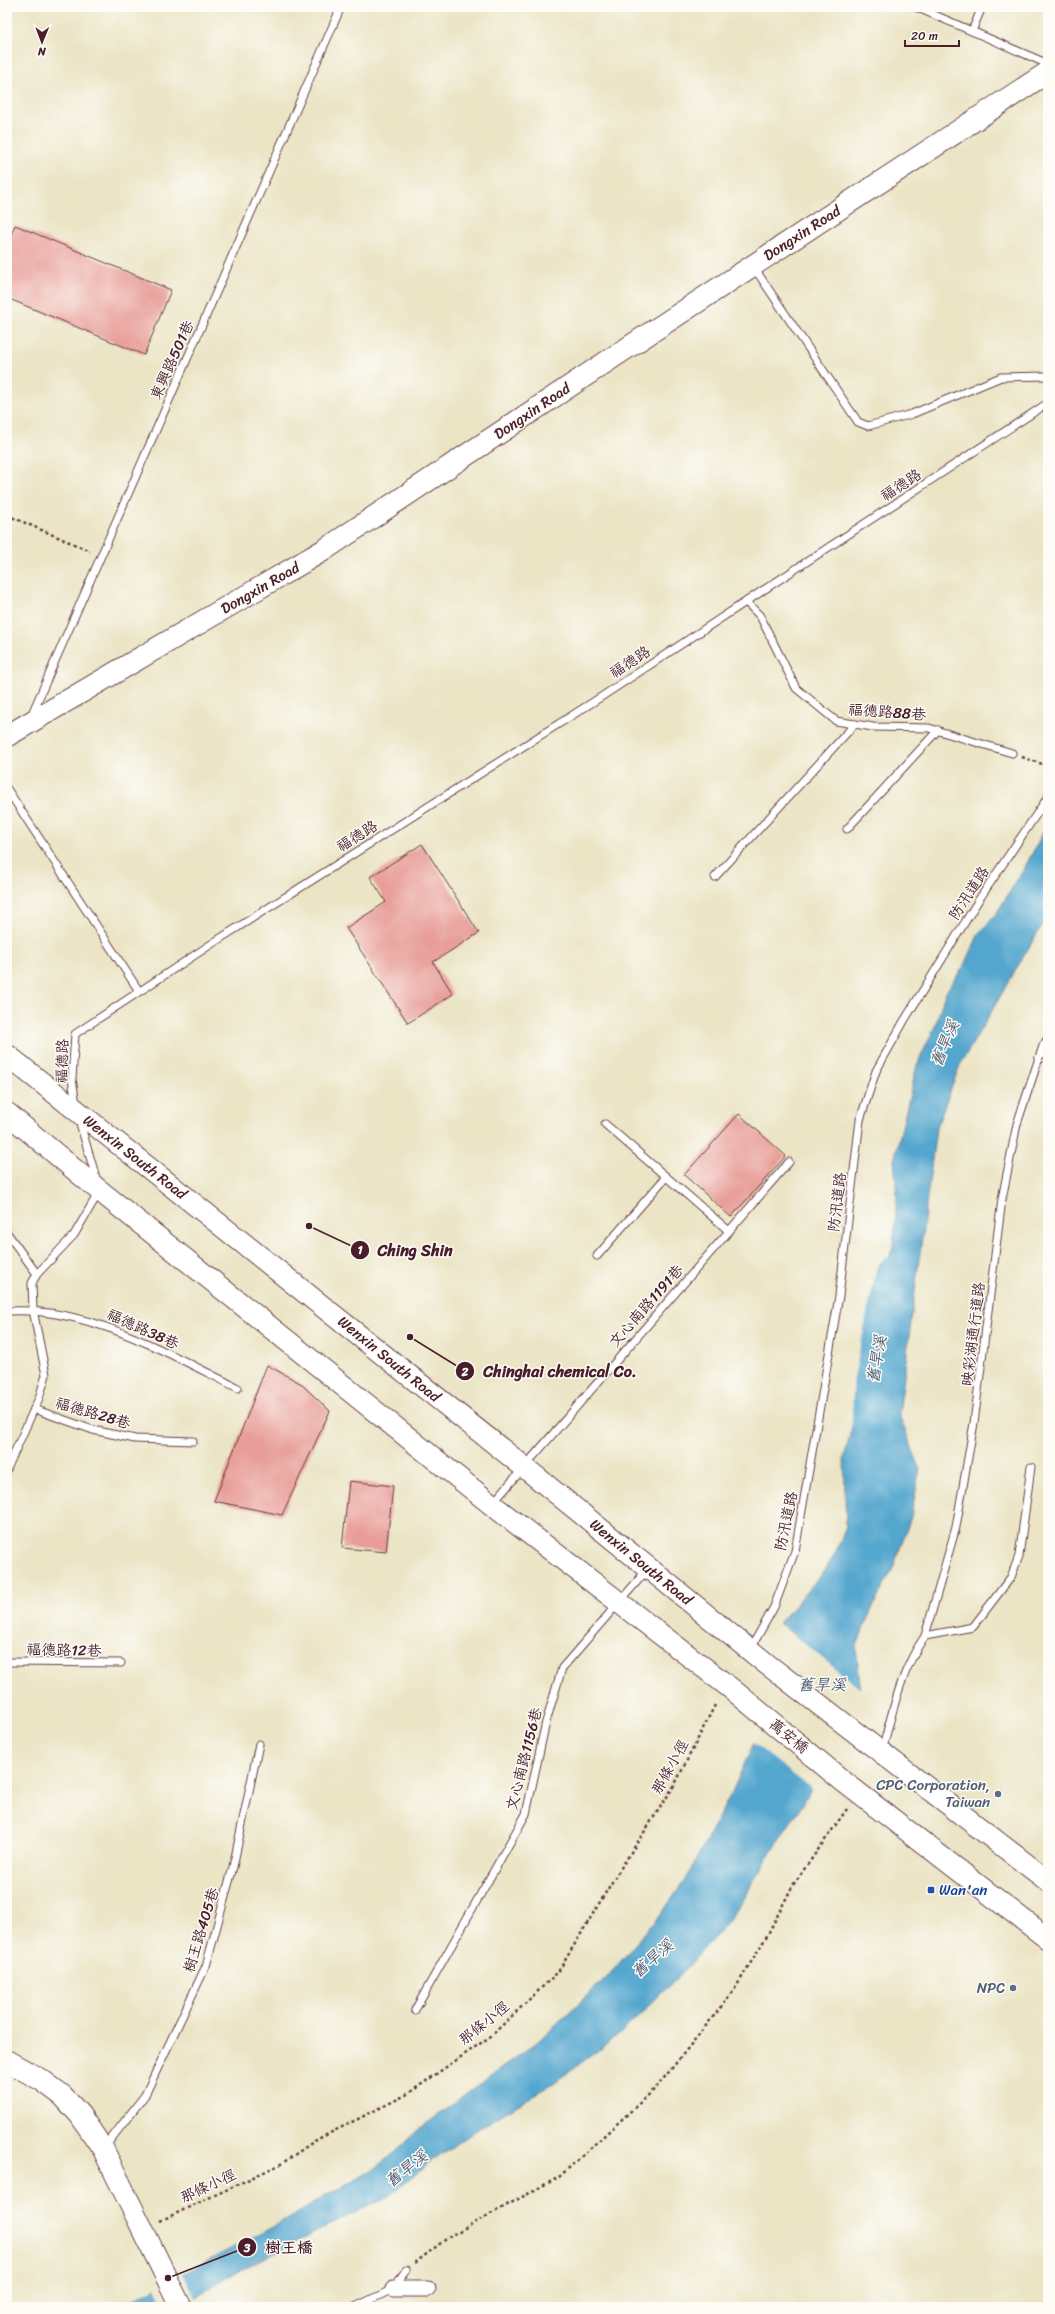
<svg xmlns="http://www.w3.org/2000/svg" width="1055" height="2314" viewBox="0 0 1055 2314" font-family="Sriracha,'LXGW WenKai TC',sans-serif">
<style>
.water{fill:#52a6ce;stroke:#4e627c}
.pier{fill:#ebe4c5}
.lines{fill:none;stroke-linecap:round;stroke-linejoin:round}
.river{stroke:#52a6ce;stroke-width:33}
.building{fill:#e89d98}
.lane-casing{stroke:#623d42;stroke-width:9}
.street-casing{stroke:#623d42;stroke-width:17}
.secondary-casing{stroke:#623d42;stroke-width:23}
.path{stroke:#623d42;stroke-width:2.5;stroke-dasharray:3 3;stroke-linecap:butt}
.lane{stroke:#fff;stroke-width:7}
.street{stroke:#fff;stroke-width:15}
.secondary{stroke:#fff;stroke-width:21}
.service-dot{fill:#5c6f8a;stroke:#fdfcf7;stroke-width:1.5}
.transit-dot{fill:#1a4fb4;stroke:#fdfcf7;stroke-width:1.5}
.labels{text-anchor:middle;stroke-width:3;stroke-linejoin:round;paint-order:stroke}
.street-label{font-size:15px;fill:#4a1f2b;stroke:#fdfcf7}
.service-label{font-size:15px;fill:#4e5e75;stroke:#fdfcf7;text-anchor:end}
.transit-label{font-size:15px;fill:#164399;stroke:#fdfcf7;text-anchor:start}
.water-label{font-size:16px;font-style:italic;fill:#4e5c74;stroke:#fdfcf7}
.leader{fill:none;stroke:#4a1f2b;stroke-width:1.5}
.callout-dot{fill:#4a1f2b;stroke:#fdfcf7;stroke-width:1.5}
.mark-label{font-size:12px;text-anchor:middle;font-weight:bold;fill:#fff}
.callout-label{font-size:16px;text-anchor:middle;font-weight:bold;fill:#4a1f2b;stroke:#fdfcf7;stroke-width:3;stroke-linejoin:round;paint-order:stroke}
</style>
<rect width="100%" height="100%" fill="#fdfcf7"/>
<filter id="ink" filterUnits="userSpaceOnUse"><feTurbulence type="fractalNoise" baseFrequency=".025" numOctaves="2"/><feDisplacementMap in="SourceGraphic" scale="8" xChannelSelector="R" yChannelSelector="G"/><feConvolveMatrix kernelMatrix="1 2 1 2 8 2 1 2 1" color-interpolation-filters="sRGB"/></filter>
<filter id="wash" filterUnits="userSpaceOnUse"><feTurbulence type="fractalNoise" baseFrequency=".012" numOctaves="4" result="noise"/><feDisplacementMap in="SourceGraphic" scale="16" xChannelSelector="R" yChannelSelector="G"/><feGaussianBlur stdDeviation="0.9" result="paint"/><feColorMatrix in="noise" values="0 0 0 0 0 0 0 0 0 0 0 0 0 0 0 0 0 1.4 0 .05"/><feComposite in="paint" operator="in"/></filter>
<g filter="url(#wash)">
<rect width="100%" height="100%" fill="#ebe4c5"/>
<!-- water -->
<path class="water" d="M1048,823v92l-88,150 -24,64 -37,286 21,53 -9,49 -18,51 -22,43 -15,36 5,45 -58,112 -25,37 -47,78 -47,52 -65,64 -68,50 -73,44 -51,36 -36,30 -165,82 -43,30h-68l8,-2 161,-84 100,-59 35,-33 118,-87 72,-67 55,-65 21,-30 47,-88 67,-152 -20,-17 45,-51 11,-18 11,-27 -2,-68 9,-37 29,-74 1,-70 10,-32 4,-50 -3,-36 23,-95 19,-41 9,-31 21,-30 12,-28 18,-21 29,-47z"/>
<!-- pier -->
<g class="pier">
<path d="M777,1622l86,69 -50,99 -61,-48 45,-101z"/>
<path d="M182,2272l14,28 -9,7h-21l-11,-21z"/>
</g>
<g class="lines">
<!-- river -->
<path class="river" d="M868,1427l2,-45 22,-108"/>
</g>
<g id="blocks">
<!-- building -->
<g class="building">
<path d="M15,225l156,65 -27,65 -137,-57v-54z"/>
<path d="M422,844l57,89 -46,29 20,32 -45,29 -62,-95 40,-26 -16,-25z"/>
<path d="M739,1114l47,42 -55,61 -47,-42z"/>
<path d="M267,1365l33,18 30,28 -48,104 -68,-14z"/>
<path d="M349,1481l44,5 -7,66 -44,-4z"/>
</g>
</g>
</g>
<g filter="url(#ink)">
<use href="#blocks" fill-opacity="0" stroke="#623d42" stroke-width="1"/>
<g class="lines">
<defs>
<g id="lane">
<path d="M916,7l132,57"/>
<path d="M972,31l10,-24"/>
<path d="M753,266l105,156 10,4 44,-12 89,-37 47,-1"/>
<path d="M746,602l14,14 36,72 40,33 37,6 56,1 83,25"/>
<path d="M31,716l310,-709"/>
<path d="M7,789l132,202"/>
<path d="M847,829l91,-99"/>
<path d="M715,877l140,-153"/>
<path d="M76,1104l-4,-25 3,-45 138,-91 388,-246 447,-294"/>
<path d="M79,1120l18,61"/>
<path d="M605,1124l124,107"/>
<path d="M7,1233l30,41"/>
<path d="M597,1256l69,-79"/>
<path d="M7,1311c81,-5 160,42 231,77"/>
<path d="M34,1409l59,21 42,9 58,2"/>
<path d="M7,1469l32,-71 7,-23 -13,-65 -1,-27 5,-9 37,-39 25,-43"/>
<path d="M493,1503l296,-341"/>
<path d="M925,1636l31,-109 18,-104 28,-224 15,-75 26,-78 5,-8"/>
<path d="M751,1648l23,-41 21,-56 44,-255 21,-176 16,-49 28,-50 74,-120 70,-104"/>
<path d="M7,1662l114,1"/>
<path d="M882,1751c11,-41 19,-81 43,-115l48,-9 38,-50 8,-21 12,-89"/>
<path d="M415,2010l111,-196 20,-92 16,-54 85,-98"/>
<path d="M104,2148l41,-53 61,-129 27,-99 26,-123"/>
<path d="M355,2307l38,-18 13,-19"/>
</g>
<path id="street" d="M393,2289h35"/>
<g id="secondary">
<path d="M7,736l317,-186 291,-194 433,-284"/>
<path d="M7,1055l517,412 244,198 280,216"/>
<path d="M7,1113l93,78 391,313 242,186 111,92 204,157"/>
<path d="M7,2061l36,20 20,15 17,19 23,34 78,158"/>
</g>
</defs>
<!-- lane casing -->
<use href="#lane" class="lane-casing"/>
<!-- street casing -->
<use href="#street" class="street-casing"/>
<!-- secondary casing -->
<use href="#secondary" class="secondary-casing"/>
<!-- path -->
<g class="path">
<path d="M7,515l83,36"/>
<path d="M1022,757l26,9"/>
<path d="M160,2221l121,-57 35,-24 90,-45 85,-59 67,-64 57,-95 59,-91 42,-83"/>
<path d="M415,2263l35,-27 109,-59 97,-89 77,-96 35,-58 25,-49 54,-76"/>
</g>
<!-- lane -->
<use href="#lane" class="lane"/>
<!-- street -->
<use href="#street" class="street"/>
<!-- secondary -->
<use href="#secondary" class="secondary"/>
</g>
</g>
<!-- markers -->
<g class="service-dot">
<circle cx="998" cy="1794" r="4"/>
<circle cx="1013" cy="1988" r="4"/>
</g>
<rect class="transit-dot" x="927" y="1886" width="8" height="8" rx="2"/>
<g class="labels">
<!-- street labels -->
<g class="street-label">
<text transform="translate(802 233) rotate(-33)" y="5">Dongxin Road</text>
<text transform="translate(172 360) rotate(-66)" y="5">東興路501巷</text>
<text transform="translate(532 411) rotate(-34)" y="5">Dongxin Road</text>
<text transform="translate(901 485) rotate(-33)" y="5">福德路</text>
<text transform="translate(260 588) rotate(-30)" y="5">Dongxin Road</text>
<text transform="translate(630 662) rotate(-33)" y="5">福德路</text>
<text transform="translate(887 712) rotate(4)" y="5">福德路88巷</text>
<text transform="translate(357 836) rotate(-32)" y="5">福德路</text>
<text transform="translate(969 893) rotate(-57)" y="5">防汛道路</text>
<text transform="translate(62 1061) rotate(-88)" y="5">福德路</text>
<text transform="translate(135 1157) rotate(38)" y="5">Wenxin South Road</text>
<text transform="translate(837 1202) rotate(-83)" y="5">防汛道路</text>
<text transform="translate(646 1306) rotate(-49)" y="5">文心南路1191巷</text>
<text transform="translate(143 1329) rotate(24)" y="5">福德路38巷</text>
<text transform="translate(973 1334) rotate(-83)" y="5">映彩湖通行道路</text>
<text transform="translate(389 1359) rotate(39)" y="5">Wenxin South Road</text>
<text transform="translate(93 1413) rotate(16)" y="5">福德路28巷</text>
<text transform="translate(786 1521) rotate(-78)" y="5">防汛道路</text>
<text transform="translate(641 1562) rotate(39)" y="5">Wenxin South Road</text>
<text transform="translate(64 1650) rotate(1)" y="5">福德路12巷</text>
<text transform="translate(789 1736) rotate(39)" y="5">萬安橋</text>
<text transform="translate(524 1759) rotate(-76)" y="5">文心南路1156巷</text>
<text transform="translate(670 1767) rotate(-61)" y="5">那條小徑</text>
<text transform="translate(201 1930) rotate(-73)" y="5">樹王路405巷</text>
<text transform="translate(484 2023) rotate(-39)" y="5">那條小徑</text>
<text transform="translate(208 2186) rotate(-25)" y="5">那條小徑</text>
</g>
<!-- service labels -->
<g class="service-label">
<text x="990" y="1790">CPC Corporation,<tspan x="990" dy="17">Taiwan</tspan></text>
<text x="1005" y="1993">NPC</text>
</g>
<!-- transit labels -->
<g class="transit-label">
<text x="939" y="1895">Wan'an</text>
</g>
<!-- water labels -->
<g class="water-label">
<text transform="translate(944 1043) rotate(-67)" y="6">舊旱溪</text>
<text transform="translate(876 1359) rotate(-80)" y="6">舊旱溪</text>
<text x="822" y="1690">舊旱溪</text>
<text transform="translate(652 1958) rotate(-41)" y="6">舊旱溪</text>
<text transform="translate(406 2168) rotate(-38)" y="6">舊旱溪</text>
</g>
</g>
<!-- callouts -->
<path class="leader" d="M309 1226L360 1250M410 1337L465 1371M168 2278L247 2247"/>
<g class="callout-dot">
<circle cx="309" cy="1226" r="4"/>
<circle cx="410" cy="1337" r="4"/>
<circle cx="168" cy="2278" r="4"/>
<circle cx="360" cy="1250" r="10"/>
<circle cx="465" cy="1371" r="10"/>
<circle cx="247" cy="2247" r="10"/>
</g>
<g class="mark-label">
<text x="360" y="1254">1</text>
<text x="465" y="1376">2</text>
<text x="247" y="2252">3</text>
</g>
<g class="callout-label">
<text x="415" y="1256">Ching Shin</text>
<text x="560" y="1377">Chinghai chemical Co.</text>
<text x="289" y="2253">樹王橋</text>
</g>
<!-- margin -->
<rect width="1055" height="2314" fill="none" stroke="#fdfcf7" stroke-width="24"/>
<!-- north arrow -->
<g transform="translate(42 42) rotate(181)" stroke="#fdfcf7" stroke-width="3" paint-order="stroke">
<path d="M0-3L7 15L0 10L-7 15Z" fill="#4a1f2b"/>
<text y="-6" font-size="11" font-weight="bold" text-anchor="middle" fill="#4a1f2b">N</text>
</g>
<!-- scale -->
<path d="M905 40v6h54v-6" fill="none" stroke="#4a1f2b" stroke-width="2"/>
<text x="911" y="40" font-size="12" fill="#4a1f2b" stroke="#fdfcf7" stroke-width="3" paint-order="stroke">20 m</text>
</svg>
